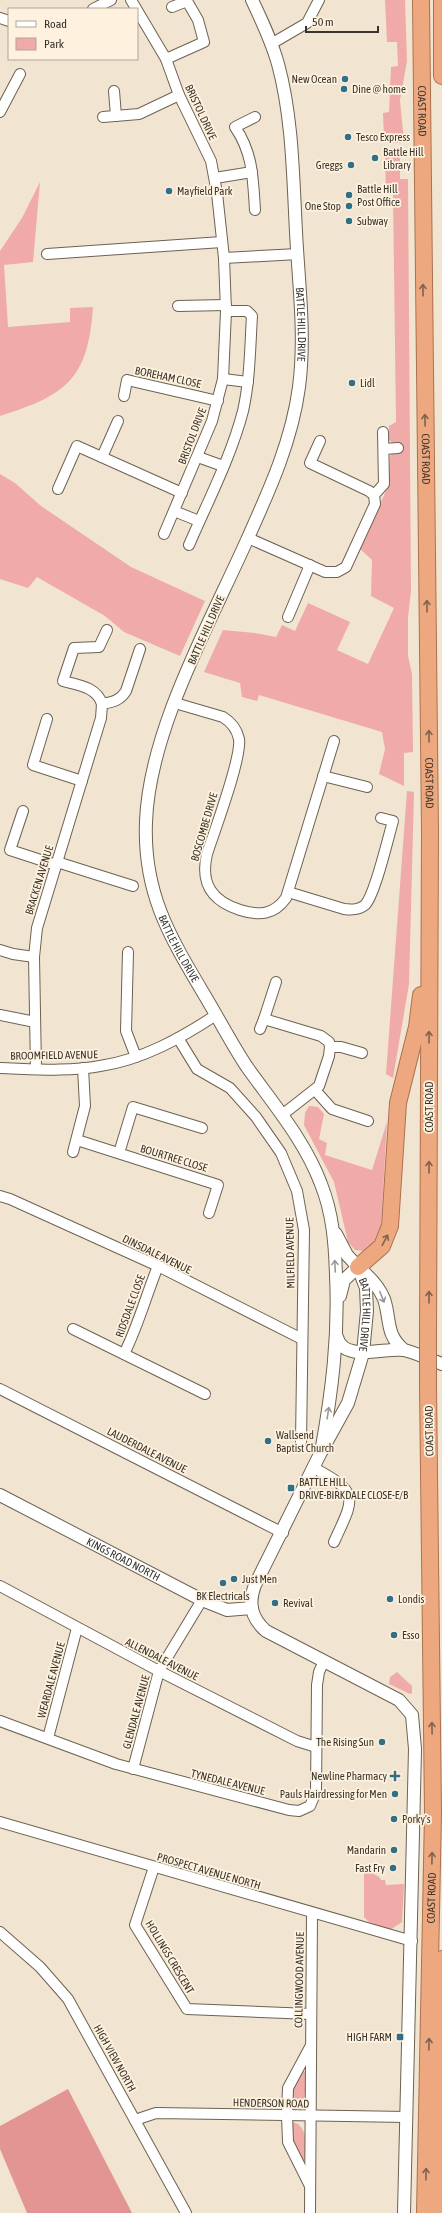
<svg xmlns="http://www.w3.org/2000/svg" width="442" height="2213" viewBox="0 0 442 2213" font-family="'Asap Condensed',sans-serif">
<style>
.green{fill:#f0aaa8}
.forest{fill:#e39593}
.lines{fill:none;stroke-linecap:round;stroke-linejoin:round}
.minor-casing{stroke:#6d6252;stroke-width:12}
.tertiary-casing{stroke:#6d6252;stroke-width:14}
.trunk-casing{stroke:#ab714e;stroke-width:18}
.minor{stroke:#fff;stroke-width:10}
.tertiary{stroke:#fff;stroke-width:12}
.trunk{stroke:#eea880;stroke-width:16}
.trunk-bridge-casing{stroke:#ab714e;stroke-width:18;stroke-linecap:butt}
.trunk-bridge{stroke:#eea880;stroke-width:16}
.oneway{stroke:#81624e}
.oneway2{stroke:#9c9996}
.poi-dot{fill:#306f84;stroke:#fef2df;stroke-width:1.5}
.labels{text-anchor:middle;stroke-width:3.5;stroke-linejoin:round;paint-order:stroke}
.poi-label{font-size:11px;fill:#38332c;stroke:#fef2df;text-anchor:start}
.street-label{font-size:11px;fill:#38332c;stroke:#fef2df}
</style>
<rect width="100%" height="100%" fill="#f1e5d2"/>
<!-- green -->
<g class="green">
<path d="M385,0h20l2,61 -7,39 4,42 -11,1 -3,-5h-6l-1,-25 6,-1 2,-45 7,-1 -1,-24h-10z"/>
<path d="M393,147h7v32h8l3,412 -3,26v39l4,18 1,78 -9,1v33l-25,-12 6,-25 -3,-17 -123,-37 -2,6 -15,-4 -2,-14 -36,-11 19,-42 32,3 21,4 6,-12 13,6 13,-28 42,19 -13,28 31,14 26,-56 -23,-12 1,-36 -12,-11 29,-65 1,-28 5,-4 -1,-8 -5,-4v-14l7,-4 -3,-230h-7l-1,-38h5z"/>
<path d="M40,182l-7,80 -29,3 4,62 62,-5v-14l23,-1c-5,73 -27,88 -93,109v-165l22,-33z"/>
<path d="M0,474l15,9 26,23 90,61 74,34 -25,55 -56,-24 -19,-16 -68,-39 -9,11 -28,-9z"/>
<path d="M407,791l7,1 -5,192 -16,94 -7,-4z"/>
<path d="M309,1106l9,1 6,7 -5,25 8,4 -2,12 47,15 15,-48 -6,104 -7,16 -10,9 -9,-1 -7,-8 -14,-60 -30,-57 1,-12z"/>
<path d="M397,1672l15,14v7l-2,1 -21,-10 1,-7z"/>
<path d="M364,1868l15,9 2,3h4l1,5 18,-1 -2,38 -12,8 -21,-8 -5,-5z"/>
<path d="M302,2070l3,2c0,14 4,35 -14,37l-1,-15z"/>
<path d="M293,2122c15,4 15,27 11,39h-2l-10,-21 -1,-16z"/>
</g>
<!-- forest -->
<path class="forest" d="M68,2089l64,124h-105l-27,-64v-23z"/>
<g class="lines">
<defs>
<g id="minor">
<path d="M131,0l35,59 13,36 32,66 6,32 7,65 2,53 -3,68 -11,42 -48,113"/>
<path d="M93,9l18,-9"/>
<path d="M0,18l9,3"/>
<path d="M271,44l36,-21 12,-23"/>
<path d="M166,59l38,-17 -6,-22 -11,-19 -15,6"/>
<path d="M114,91l2,25"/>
<path d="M0,112l20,-38"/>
<path d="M103,117l36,-3 40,-19"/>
<path d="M255,117l-20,10c18,26 18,52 20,83"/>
<path d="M215,178l37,-6"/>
<path d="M47,254l175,-12"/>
<path d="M224,258l74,-4"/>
<path d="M178,306l48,-1"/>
<path d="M223,379l25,3"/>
<path d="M124,396l3,-16 91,21"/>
<path d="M320,441l-10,22 59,28 5,4"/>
<path d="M384,449l14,-1"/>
<path d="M102,457l16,-36"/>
<path d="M198,457l25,9"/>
<path d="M58,489l19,-43 105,47"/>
<path d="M174,511l25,10"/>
<path d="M248,538l77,34h12l9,-5 29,-63 -1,-9 10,-11 -1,-52"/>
<path d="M189,545c19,-44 42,-88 54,-134 7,-31 7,-63 9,-95l-5,-5h-21"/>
<path d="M288,617l22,-52"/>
<path d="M107,630l-8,17 -25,1 -11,33c15,4 34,6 39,23 10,-2 18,-3 24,-13l14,-42"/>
<path d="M175,703l48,14c8,5 14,12 16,22 3,19 -25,93 -32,115 -7,30 5,47 33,56 19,6 34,5 46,-12l48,-157"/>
<path d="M47,719l-14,46 49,16"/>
<path d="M323,776l44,11"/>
<path d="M23,811l-13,39 46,15"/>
<path d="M57,862l76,24"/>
<path d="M288,892l56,17c7,1 15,1 21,-4 10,-10 23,-67 28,-84l-12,-3"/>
<path d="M0,950l13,4 21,3"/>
<path d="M128,952l-2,79 10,26"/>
<path d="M276,982l-12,37 57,17 8,6 1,5 -1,9 -10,30 -37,29"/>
<path d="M0,1015l35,7"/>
<path d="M260,1029l4,-10"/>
<path d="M178,1038l19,31 33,19 26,29 25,36 16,38 7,39 -3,212"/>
<path d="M330,1047h11l21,6"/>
<path d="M0,1068c33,1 68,4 100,-2 42,-6 81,-28 116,-51"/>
<path d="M36,1069l-2,-112 3,-29 64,-210 1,-14"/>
<path d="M315,1090l17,19 36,12"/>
<path d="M77,1140l141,45 -9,28"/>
<path d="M73,1152l12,-46 -2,-38"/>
<path d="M119,1153l14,-46 69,21"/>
<path d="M0,1196l10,3 148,67 144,73"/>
<path d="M73,1329l132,65"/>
<path d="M124,1354c14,-28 22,-58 34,-88"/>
<path d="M0,1389l283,144"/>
<path d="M314,1468c47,25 40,30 20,74"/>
<path d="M0,1586l159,85 138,70 19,6"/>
<path d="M0,1721l116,43 173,46 10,1 11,-5 6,-14 1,-107 2,-13 5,-11"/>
<path d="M48,1738l29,-110"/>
<path d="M133,1769l26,-98 43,-71"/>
<path d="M0,1822l412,119"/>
<path d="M154,1867l-19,58 52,84 124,5"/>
<path d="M0,1932l40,35 28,32 118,214"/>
<path d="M135,2120l21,-7 251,4"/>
<path d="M310,2186l-22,-44 -1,-27 1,-27 22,-41"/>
<path d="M310,2213l2,-299"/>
</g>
<g id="tertiary">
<path id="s1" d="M252,0c10,21 20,42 26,64 16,58 15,125 19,185 3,46 8,92 2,138 -7,54 -30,104 -52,153 -37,83 -98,191 -101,282 -3,74 26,118 62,179 13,22 25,45 39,66 27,38 58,74 74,117 12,30 14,60 15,91 3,61 -4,117 -15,177"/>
<path id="s2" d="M336,1234l11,21 11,12 8,21 1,23 -4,42 -15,50 -27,49 -66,133c-7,18 -4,33 11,46l133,69 13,15 3,34 -11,464"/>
<path d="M361,1270c10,8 18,17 23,29 7,21 1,35 20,51"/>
<path d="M340,1296l4,-16 14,-13"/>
<path d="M337,1337c6,26 49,10 67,13 13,3 26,10 38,14"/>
<path id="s3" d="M0,1495l202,105 25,10 25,-2"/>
</g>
<g id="trunk">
<path id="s4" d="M421,0l9,831 -2,505"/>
<path d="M442,0v76"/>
<path d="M358,1267l24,-21 8,-20 8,-123 19,-76 4,-32"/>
<path id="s5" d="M425,2213l8,-400 -5,-426"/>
<path d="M437,2213l5,-254"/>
</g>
</defs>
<!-- minor casing -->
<use href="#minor" class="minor-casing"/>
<!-- tertiary casing -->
<use href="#tertiary" class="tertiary-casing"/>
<!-- trunk casing -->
<use href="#trunk" class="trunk-casing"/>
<!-- minor -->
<use href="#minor" class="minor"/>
<!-- tertiary -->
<use href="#tertiary" class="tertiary"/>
<!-- trunk -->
<use href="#trunk" class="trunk"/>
<defs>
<path id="trunk-bridge" d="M428,1387v-51"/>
</defs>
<!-- trunk-bridge casing -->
<use href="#trunk-bridge" class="trunk-bridge-casing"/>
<!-- trunk-bridge -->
<use href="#trunk-bridge" class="trunk-bridge"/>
</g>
<!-- one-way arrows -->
<defs><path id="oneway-shaft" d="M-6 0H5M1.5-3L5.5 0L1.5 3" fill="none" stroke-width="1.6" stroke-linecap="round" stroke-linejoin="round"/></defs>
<g class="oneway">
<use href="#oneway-shaft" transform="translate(423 290) rotate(-91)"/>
<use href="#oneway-shaft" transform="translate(425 420) rotate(-91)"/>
<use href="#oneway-shaft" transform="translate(427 606) rotate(-91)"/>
<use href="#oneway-shaft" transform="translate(429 736) rotate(-91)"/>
<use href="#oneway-shaft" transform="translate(429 1037) rotate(-90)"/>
<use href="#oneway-shaft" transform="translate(429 1167) rotate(-90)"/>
<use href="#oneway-shaft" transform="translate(385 1240) rotate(-62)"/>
<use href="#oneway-shaft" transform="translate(429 1297) rotate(-90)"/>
<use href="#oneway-shaft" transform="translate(432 1728) rotate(-91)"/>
<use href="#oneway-shaft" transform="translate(432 1858) rotate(-89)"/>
<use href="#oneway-shaft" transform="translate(429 2044) rotate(-89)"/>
<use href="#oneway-shaft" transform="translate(426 2174) rotate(-89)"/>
</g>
<g class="oneway2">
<use href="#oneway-shaft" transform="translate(335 1266) rotate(-93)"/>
<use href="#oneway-shaft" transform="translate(382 1297) rotate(68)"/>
<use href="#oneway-shaft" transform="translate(328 1413) rotate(-81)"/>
</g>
<!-- markers -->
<g class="poi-dot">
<circle cx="345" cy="79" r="4"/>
<circle cx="344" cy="89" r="4"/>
<circle cx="348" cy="137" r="4"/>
<circle cx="375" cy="158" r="4"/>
<circle cx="351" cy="165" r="4"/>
<circle cx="169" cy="191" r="4"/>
<circle cx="349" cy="195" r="4"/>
<circle cx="349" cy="206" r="4"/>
<circle cx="349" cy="221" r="4"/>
<circle cx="352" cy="383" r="4"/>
<circle cx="268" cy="1441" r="4"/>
<rect x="287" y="1484" width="8" height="8" rx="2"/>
<circle cx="234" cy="1579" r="4"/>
<circle cx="223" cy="1583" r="4"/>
<circle cx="390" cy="1599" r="4"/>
<circle cx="275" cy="1603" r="4"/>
<circle cx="394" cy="1635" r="4"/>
<circle cx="382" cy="1742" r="4"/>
<path d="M393 1770h4v4h4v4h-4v4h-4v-4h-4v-4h4z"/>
<circle cx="395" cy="1794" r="4"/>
<circle cx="394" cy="1819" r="4"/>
<circle cx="394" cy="1850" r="4"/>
<circle cx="393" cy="1868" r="4"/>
<rect x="396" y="2033" width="8" height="8" rx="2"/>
</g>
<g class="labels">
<!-- poi labels -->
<g class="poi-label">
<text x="337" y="83" text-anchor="end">New Ocean</text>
<text x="352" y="93">Dine @ home</text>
<text x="356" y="141">Tesco Express</text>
<text x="383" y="156">Battle Hill<tspan x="383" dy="13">Library</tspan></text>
<text x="343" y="169" text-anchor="end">Greggs</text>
<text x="357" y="193">Battle Hill<tspan x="357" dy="13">Post Office</tspan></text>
<text x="177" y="195">Mayfield Park</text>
<text x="341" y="210" text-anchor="end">One Stop</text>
<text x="357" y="225">Subway</text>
<text x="360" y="387">Lidl</text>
<text x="276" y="1439">Wallsend<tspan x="276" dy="13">Baptist Church</tspan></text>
<text x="299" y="1486">BATTLE HILL<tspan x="299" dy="13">DRIVE-BIRKDALE CLOSE-E/B</tspan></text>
<text x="242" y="1583">Just Men</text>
<text x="223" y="1600" text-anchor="middle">BK Electricals</text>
<text x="398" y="1603">Londis</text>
<text x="283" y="1607">Revival</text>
<text x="402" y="1639">Esso</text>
<text x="374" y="1746" text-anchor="end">The Rising Sun</text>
<text x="387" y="1780" text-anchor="end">Newline Pharmacy</text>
<text x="387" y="1798" text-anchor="end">Pauls Hairdressing for Men</text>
<text x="402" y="1823">Porky's</text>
<text x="386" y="1854" text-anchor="end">Mandarin</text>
<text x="385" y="1872" text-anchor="end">Fast Fry</text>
<text x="392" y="2041" text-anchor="end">HIGH FARM</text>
</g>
<!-- street labels -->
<g class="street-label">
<text dy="4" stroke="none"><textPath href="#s4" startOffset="111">COAST ROAD</textPath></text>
<text transform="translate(201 112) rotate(65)" y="4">BRISTOL DRIVE</text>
<text dy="4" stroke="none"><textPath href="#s1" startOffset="331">BATTLE HILL DRIVE</textPath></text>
<text transform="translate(168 377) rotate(12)" y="4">BOREHAM CLOSE</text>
<text transform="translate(192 436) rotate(-69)" y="4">BRISTOL DRIVE</text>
<text dy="4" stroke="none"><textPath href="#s4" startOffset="459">COAST ROAD</textPath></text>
<text transform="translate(206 630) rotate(-66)" y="4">BATTLE HILL DRIVE</text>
<text dy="4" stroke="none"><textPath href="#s4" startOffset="783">COAST ROAD</textPath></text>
<text transform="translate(204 827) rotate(-74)" y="4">BOSCOMBE DRIVE</text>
<text transform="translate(39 880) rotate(-73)" y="4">BRACKEN AVENUE</text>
<text dy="4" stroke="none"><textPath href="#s1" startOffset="990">BATTLE HILL DRIVE</textPath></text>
<text transform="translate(54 1055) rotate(-1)" y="4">BROOMFIELD AVENUE</text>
<text transform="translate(429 1107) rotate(-90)" y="4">COAST ROAD</text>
<text transform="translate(174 1158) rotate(17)" y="4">BOURTREE CLOSE</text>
<text transform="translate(290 1253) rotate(-91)" y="4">MILFIELD AVENUE</text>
<text transform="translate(157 1254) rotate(26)" y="4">DINSDALE AVENUE</text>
<text transform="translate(130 1306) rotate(-70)" y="4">RIDSDALE CLOSE</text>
<text dy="4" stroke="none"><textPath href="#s2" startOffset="89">BATTLE HILL DRIVE</textPath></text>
<text transform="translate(429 1431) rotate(-91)" y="4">COAST ROAD</text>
<text transform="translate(147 1450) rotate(27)" y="4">LAUDERDALE AVENUE</text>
<text dy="4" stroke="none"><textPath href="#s3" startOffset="139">KINGS ROAD NORTH</textPath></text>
<text transform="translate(162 1659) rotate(27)" y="4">ALLENDALE AVENUE</text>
<text transform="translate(51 1680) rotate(-75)" y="4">WEARDALE AVENUE</text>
<text transform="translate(136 1712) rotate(-75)" y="4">GLENDALE AVENUE</text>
<text transform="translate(228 1782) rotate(14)" y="4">TYNEDALE AVENUE</text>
<text transform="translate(209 1871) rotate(16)" y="4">PROSPECT AVENUE NORTH</text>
<text dy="4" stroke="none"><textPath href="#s5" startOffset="315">COAST ROAD</textPath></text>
<text transform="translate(170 1957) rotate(59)" y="4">HOLLINGS CRESCENT</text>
<text transform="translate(299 1980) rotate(-89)" y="4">COLLINGWOOD AVENUE</text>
<text transform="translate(115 2058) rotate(61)" y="4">HIGH VIEW NORTH</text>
<text transform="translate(271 2103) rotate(1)" y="4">HENDERSON ROAD</text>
</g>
</g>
<!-- legend -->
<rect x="8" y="8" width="130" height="52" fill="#fef2df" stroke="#afa697"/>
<rect x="16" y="21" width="20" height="6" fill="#ffffff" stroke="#afa697"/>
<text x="44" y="28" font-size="12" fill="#38332c">Road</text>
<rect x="16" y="38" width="20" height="12" fill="#f0aaa8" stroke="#afa697"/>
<text x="44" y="48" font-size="12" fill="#38332c">Park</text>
<!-- scale -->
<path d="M306 26v6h72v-6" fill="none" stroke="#38332c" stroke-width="2"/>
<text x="312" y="26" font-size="12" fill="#38332c" stroke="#fef2df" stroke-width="3" paint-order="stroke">50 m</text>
</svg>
